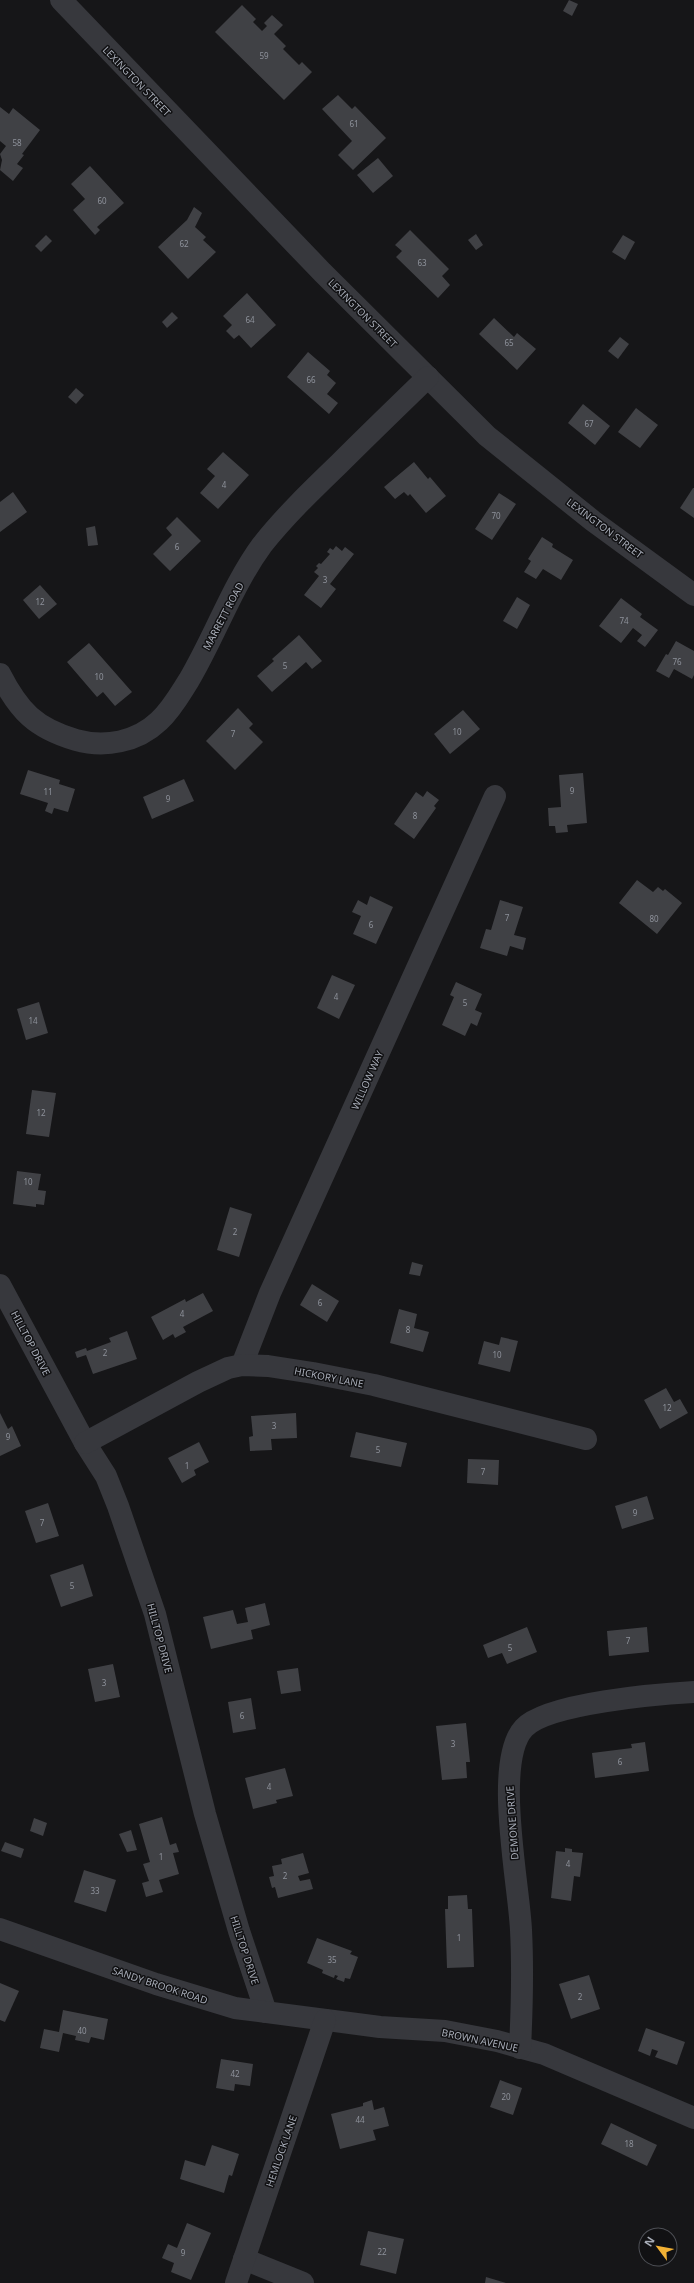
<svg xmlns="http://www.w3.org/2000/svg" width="694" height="2283" viewBox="0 0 694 2283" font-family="'Noto Sans',sans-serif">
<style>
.building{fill:#404145}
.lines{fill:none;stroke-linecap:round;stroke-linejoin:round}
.minor{stroke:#37383d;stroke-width:22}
.labels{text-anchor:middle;stroke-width:3;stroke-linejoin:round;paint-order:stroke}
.number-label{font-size:8px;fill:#8e929b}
.street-label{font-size:10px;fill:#a8adb8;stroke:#111113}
</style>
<rect width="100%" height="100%" fill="#161618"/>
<!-- building -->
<g class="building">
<path d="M569,0l9,4 -6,12 -9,-5z"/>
<path d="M242,5l14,14 -3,3 9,9 5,-5 -3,-3 8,-8 11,10 -9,9 12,12 -3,3 16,16 3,-3 10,10 -28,28 -69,-68z"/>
<path d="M338,95l14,14 3,-3 31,32 -33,32 -15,-15 14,-14 -30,-32z"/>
<path d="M0,107l9,7 4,-6 27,22 -18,24 2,1 -7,9 6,4 -10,13 -13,-11 2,-10 -2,-6 6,-8 -6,-5z"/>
<path d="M378,158l15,18 -20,17 -16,-18z"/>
<path d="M90,166l34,37 -27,24 3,3 -5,5 -22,-25 12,-11 -14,-15z"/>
<path d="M194,207l8,6 -7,14 11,10 -3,3 13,12 -28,27 -30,-32 29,-27z"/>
<path d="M410,230l39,39 -7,7 8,9 -12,13 -42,-41 6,-6 -7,-6z"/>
<path d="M476,234l7,11 -7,5 -8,-10z"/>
<path d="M46,235l6,6 -11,11 -6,-6z"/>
<path d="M623,235l12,7 -10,18 -13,-8z"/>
<path d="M247,293l29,32 -25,23 -12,-13 -5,4 -8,-8 6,-6 -9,-9z"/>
<path d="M172,312l6,6 -11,10 -5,-6z"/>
<path d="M494,318l20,19 3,-4 19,16 -19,21 -38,-36z"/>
<path d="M620,337l9,7 -11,15 -10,-8z"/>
<path d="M308,352l22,19 -3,4 9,8 -9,11 11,9 -9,11 -42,-37z"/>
<path d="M76,388l8,7 -8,9 -8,-7z"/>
<path d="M583,404l27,22 -15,19 -27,-22z"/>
<path d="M636,408l22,17 -18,23 -22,-16z"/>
<path d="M223,452l26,23 -31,34 -18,-16 15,-17 -8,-7z"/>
<path d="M414,462l14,17 2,-2 16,19 -20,17 -16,-19 -2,2 -4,-4 -9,7 -11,-12z"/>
<path d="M693,488h1v30l-14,-10z"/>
<path d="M13,492l14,20 -27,20v-30z"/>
<path d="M499,493l17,11 -24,36 -17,-11z"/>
<path d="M177,517l24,24 -31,30 -17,-17 19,-19 -6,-7z"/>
<path d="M95,526l3,19 -10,1 -2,-18z"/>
<path d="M542,537l11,7 -1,3 21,13 -12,20 -18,-11 -7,10 -12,-7 7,-11 -3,-2z"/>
<path d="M336,546l6,5 3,-4 9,7 -24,30 6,5 -15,19 -17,-13 15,-19 -5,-4 4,-4 -2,-2 3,-3 2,1 9,-10 -3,-2 3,-4 3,2z"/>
<path d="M40,585l17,19 -18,15 -16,-19z"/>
<path d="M517,597l13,8 -13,24 -14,-8z"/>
<path d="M621,598l21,16 -2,3 18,13 -13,17 -8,-6 5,-6 -9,-7 -12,15 -22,-17z"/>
<path d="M299,635l23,26 -10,8 -6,-7 -34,30 -15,-16 17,-15 -2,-2z"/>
<path d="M676,641l18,10v24l-2,4 -18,-10 -5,9 -13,-7 10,-17 2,1z"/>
<path d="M89,643l43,49 -17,14 -12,-14 -6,5 -30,-35z"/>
<path d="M238,708l15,16 -4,4 14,14 -28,28 -29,-29z"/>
<path d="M463,710l17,19 -30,25 -16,-20z"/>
<path d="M28,770l32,10 -1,4 16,5 -7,23 -14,-4 -2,6 -7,-3 3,-8 -28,-9z"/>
<path d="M583,773l4,50 -20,2 1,7 -12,1 -1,-7h-6l-1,-18 13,-1 -2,-32z"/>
<path d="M184,779l10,22 -42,18 -9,-22z"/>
<path d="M427,791l12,9 -5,6 2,2 -22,31 -20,-15 22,-32 7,5z"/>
<path d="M637,880l16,12 5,-5 5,4 2,-2 17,14 -25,31 -38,-31z"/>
<path d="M370,896l23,11 -17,37 -23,-10 8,-18 -9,-4 6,-12 9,5z"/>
<path d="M500,900l23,7 -9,28 12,3 -3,12 -13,-4 -3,10 -27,-8 6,-19 5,1z"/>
<path d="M332,975l23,10 -16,34 -22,-11z"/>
<path d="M456,982l26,12 -7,16 7,3 -5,13 -6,-3 -6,13 -23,-11 12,-28 -4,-2z"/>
<path d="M39,1002l9,31 -22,7 -9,-31z"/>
<path d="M32,1090l24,3 -7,44 -23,-3z"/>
<path d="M17,1171l24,3 -3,16 8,1 -2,14 -8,-1v3l-23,-3z"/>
<path d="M230,1207l22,7 -13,43 -22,-7z"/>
<path d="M412,1262l11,3 -3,11 -11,-2z"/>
<path d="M312,1284l27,17 -12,21 -27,-17z"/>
<path d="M203,1293l10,18 -30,16 3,5 -11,6 -2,-4 -10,6 -12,-23 34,-18 1,3z"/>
<path d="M399,1309l18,5 -3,14 15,4 -6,20 -33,-9z"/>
<path d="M127,1331l10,28 -44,15 -7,-19 -9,3 -2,-6 11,-4 1,3 24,-9 -2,-4z"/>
<path d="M501,1337l17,4 -8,31 -32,-8 6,-23 15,4z"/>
<path d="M666,1388l8,14 6,-3 8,14 -28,16 -16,-29z"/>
<path d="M0,1413l8,16 4,-3 9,20 -21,10z"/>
<path d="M296,1413l1,25 -26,1 1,11 -22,1 -1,-14 4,-1 -2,-20z"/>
<path d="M356,1432l51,11 -6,24 -51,-10z"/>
<path d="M199,1442l10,20 -15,8 2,5 -14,8 -14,-25z"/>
<path d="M468,1459l31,1 -1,25 -31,-2z"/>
<path d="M647,1496l7,23 -32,10 -7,-23z"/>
<path d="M48,1503l11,33 -23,7 -11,-32z"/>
<path d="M83,1564l10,32 -32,11 -11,-32z"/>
<path d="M265,1603l5,22 -19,5 2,9 -42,10 -8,-32 30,-7 4,14 11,-2 -3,-14z"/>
<path d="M527,1627l10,25 -30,12 -5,-11 -14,5 -5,-13z"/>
<path d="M647,1627l2,25 -40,4 -2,-25z"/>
<path d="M113,1664l7,33 -25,5 -7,-33z"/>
<path d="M298,1668l3,23 -20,3 -4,-23z"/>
<path d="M251,1698l5,31 -23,4 -5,-31z"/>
<path d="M466,1723l4,39h-4l1,16 -25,2 -6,-54z"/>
<path d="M645,1742l4,29 -54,7 -3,-25 40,-5 -1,-4z"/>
<path d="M285,1768l8,28 -17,4 1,3 -24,6 -8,-31z"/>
<path d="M162,1817l8,28 6,-2 3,9 -6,1 6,21 -20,6 4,12 -17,5 -4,-14 7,-2 -6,-17 7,-2 -11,-38z"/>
<path d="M34,1818l13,5 -4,13 -13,-5z"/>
<path d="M131,1830l6,20 -10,2 -8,-18z"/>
<path d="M5,1842l19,7 -3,9 -20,-7z"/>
<path d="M565,1848l7,1v3l11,1 -3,24 -6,-1 -3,25 -20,-3 5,-47 9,1z"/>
<path d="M303,1853l6,20 -11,3 2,5 10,-2 3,10 -35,9 -3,-11 -3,1 -3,-11 5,-1 -2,-10 10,-2 -1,-5z"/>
<path d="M84,1870l32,10 -10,32 -32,-10z"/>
<path d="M467,1895l1,14h4l2,58 -27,1 -2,-59h3v-13z"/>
<path d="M317,1938l35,13 -2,3 8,3 -8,22 -5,-1 -1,4 -8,-3 2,-3 -3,-1 -1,3 -12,-5 1,-3 -16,-7z"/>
<path d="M589,1975l11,34 -29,10 -12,-35z"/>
<path d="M0,1983l19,8 -14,31 -5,-2z"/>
<path d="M63,2010l45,9 -4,21 -13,-3 -2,6 -14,-3 1,-4 -13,-3 -4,19 -19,-4 4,-19 15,3z"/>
<path d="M646,2028l39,14 -8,23 -22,-8 3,-6 -6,-2 -2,7 -12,-5z"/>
<path d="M221,2059l32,5 -3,22 -15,-2 -1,7 -18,-3z"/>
<path d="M500,2080l22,8 -9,27 -23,-8z"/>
<path d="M372,2100l2,10 10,-3 5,19 -16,4 3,10 -36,9 -9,-35 32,-8v-3z"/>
<path d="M611,2123l46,22 -10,21 -46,-22z"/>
<path d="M212,2145l27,9 -7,22 -3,-1 -5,18 -44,-14 5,-19 20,6z"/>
<path d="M187,2223l24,10 -20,47 -20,-8 3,-9 -12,-5 6,-14 9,4z"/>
<path d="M368,2231l36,8 -8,35 -36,-9z"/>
<path d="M486,2277l20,6h-21z"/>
</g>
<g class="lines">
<!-- minor -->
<g class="minor">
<path d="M61,0l261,272 165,164 106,85 101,74"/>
<path d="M0,674c19,37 35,54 76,66 29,8 61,2 83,-19 13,-12 21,-27 30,-41 26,-44 43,-94 73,-135 23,-29 50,-55 77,-81 29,-29 59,-58 89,-87"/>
<path d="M0,1285l85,158 21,33 12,30 37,108 50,200 34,117 27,81"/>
<path d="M242,1365l28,-72 225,-497"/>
<path d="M85,1443l113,-61 30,-14 14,-3 26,1 45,7 61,12 212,54"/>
<path d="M0,1929l156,55 79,24 145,19 65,4 52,10 47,13 150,64"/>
<path d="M520,2048c2,-40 3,-79 1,-118 -2,-46 -28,-169 3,-202 23,-25 135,-34 170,-36"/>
<path d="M244,2259l59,24"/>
<path d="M236,2283l89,-263"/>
</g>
</g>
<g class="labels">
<!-- number labels -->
<g class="number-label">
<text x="264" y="59">59</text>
<text x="354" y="127">61</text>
<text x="17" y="146">58</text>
<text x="102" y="204">60</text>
<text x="184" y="247">62</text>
<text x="422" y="266">63</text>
<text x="250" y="323">64</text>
<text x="509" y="346">65</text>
<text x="311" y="383">66</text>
<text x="589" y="427">67</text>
<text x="224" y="488">4</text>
<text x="496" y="519">70</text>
<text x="177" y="550">6</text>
<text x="325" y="583">3</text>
<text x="40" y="605">12</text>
<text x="624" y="624">74</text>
<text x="677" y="665">76</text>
<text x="285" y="669">5</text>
<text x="99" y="680">10</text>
<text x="457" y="735">10</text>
<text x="233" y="737">7</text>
<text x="572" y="794">9</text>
<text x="48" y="795">11</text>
<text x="168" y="802">9</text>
<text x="415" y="819">8</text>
<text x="507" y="921">7</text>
<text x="654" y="922">80</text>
<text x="371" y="928">6</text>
<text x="336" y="1000">4</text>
<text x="465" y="1006">5</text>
<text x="33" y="1024">14</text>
<text x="41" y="1116">12</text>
<text x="28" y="1185">10</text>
<text x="235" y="1235">2</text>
<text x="320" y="1306">6</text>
<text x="182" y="1317">4</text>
<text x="408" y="1333">8</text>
<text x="105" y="1356">2</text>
<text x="497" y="1358">10</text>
<text x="667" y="1411">12</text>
<text x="274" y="1429">3</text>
<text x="8" y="1440">9</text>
<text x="378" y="1453">5</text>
<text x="187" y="1469">1</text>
<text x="483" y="1475">7</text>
<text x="635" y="1516">9</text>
<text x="42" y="1526">7</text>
<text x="72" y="1589">5</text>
<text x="628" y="1644">7</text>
<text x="510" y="1651">5</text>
<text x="104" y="1686">3</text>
<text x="242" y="1719">6</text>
<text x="453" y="1747">3</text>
<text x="620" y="1765">6</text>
<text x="269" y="1790">4</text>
<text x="161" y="1860">1</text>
<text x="568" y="1867">4</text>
<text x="285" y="1879">2</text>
<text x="95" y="1894">33</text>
<text x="459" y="1941">1</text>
<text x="332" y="1963">35</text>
<text x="580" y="2000">2</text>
<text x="82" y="2034">40</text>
<text x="235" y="2077">42</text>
<text x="506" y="2100">20</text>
<text x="360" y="2123">44</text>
<text x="629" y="2147">18</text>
<text x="382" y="2255">22</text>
<text x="183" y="2256">9</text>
</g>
<!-- street labels -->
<g class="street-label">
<text transform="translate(137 81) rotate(46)" y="4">LEXINGTON STREET</text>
<text transform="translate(363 313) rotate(45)" y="4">LEXINGTON STREET</text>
<text transform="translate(605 528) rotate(37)" y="4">LEXINGTON STREET</text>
<text transform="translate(223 616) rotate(-62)" y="4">MARRETT ROAD</text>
<text transform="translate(367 1080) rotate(-66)" y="4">WILLOW WAY</text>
<text transform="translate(31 1343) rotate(62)" y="4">HILLTOP DRIVE</text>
<text transform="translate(329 1377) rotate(11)" y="4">HICKORY LANE</text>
<text transform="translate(160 1638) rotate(75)" y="4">HILLTOP DRIVE</text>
<text transform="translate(512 1823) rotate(-94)" y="4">DEMONE DRIVE</text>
<text transform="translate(245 1950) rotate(72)" y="4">HILLTOP DRIVE</text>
<text transform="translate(160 1985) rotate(18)" y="4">SANDY BROOK ROAD</text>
<text transform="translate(480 2040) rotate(12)" y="4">BROWN AVENUE</text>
<text transform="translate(281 2151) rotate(-71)" y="4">HEMLOCK LANE</text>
</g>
</g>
<!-- north arrow -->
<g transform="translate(658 2247) rotate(302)"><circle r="19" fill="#111113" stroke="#4d4f55"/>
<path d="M0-3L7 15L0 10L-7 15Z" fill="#f2b134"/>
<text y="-6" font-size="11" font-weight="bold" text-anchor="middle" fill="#a8adb8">N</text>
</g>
</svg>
